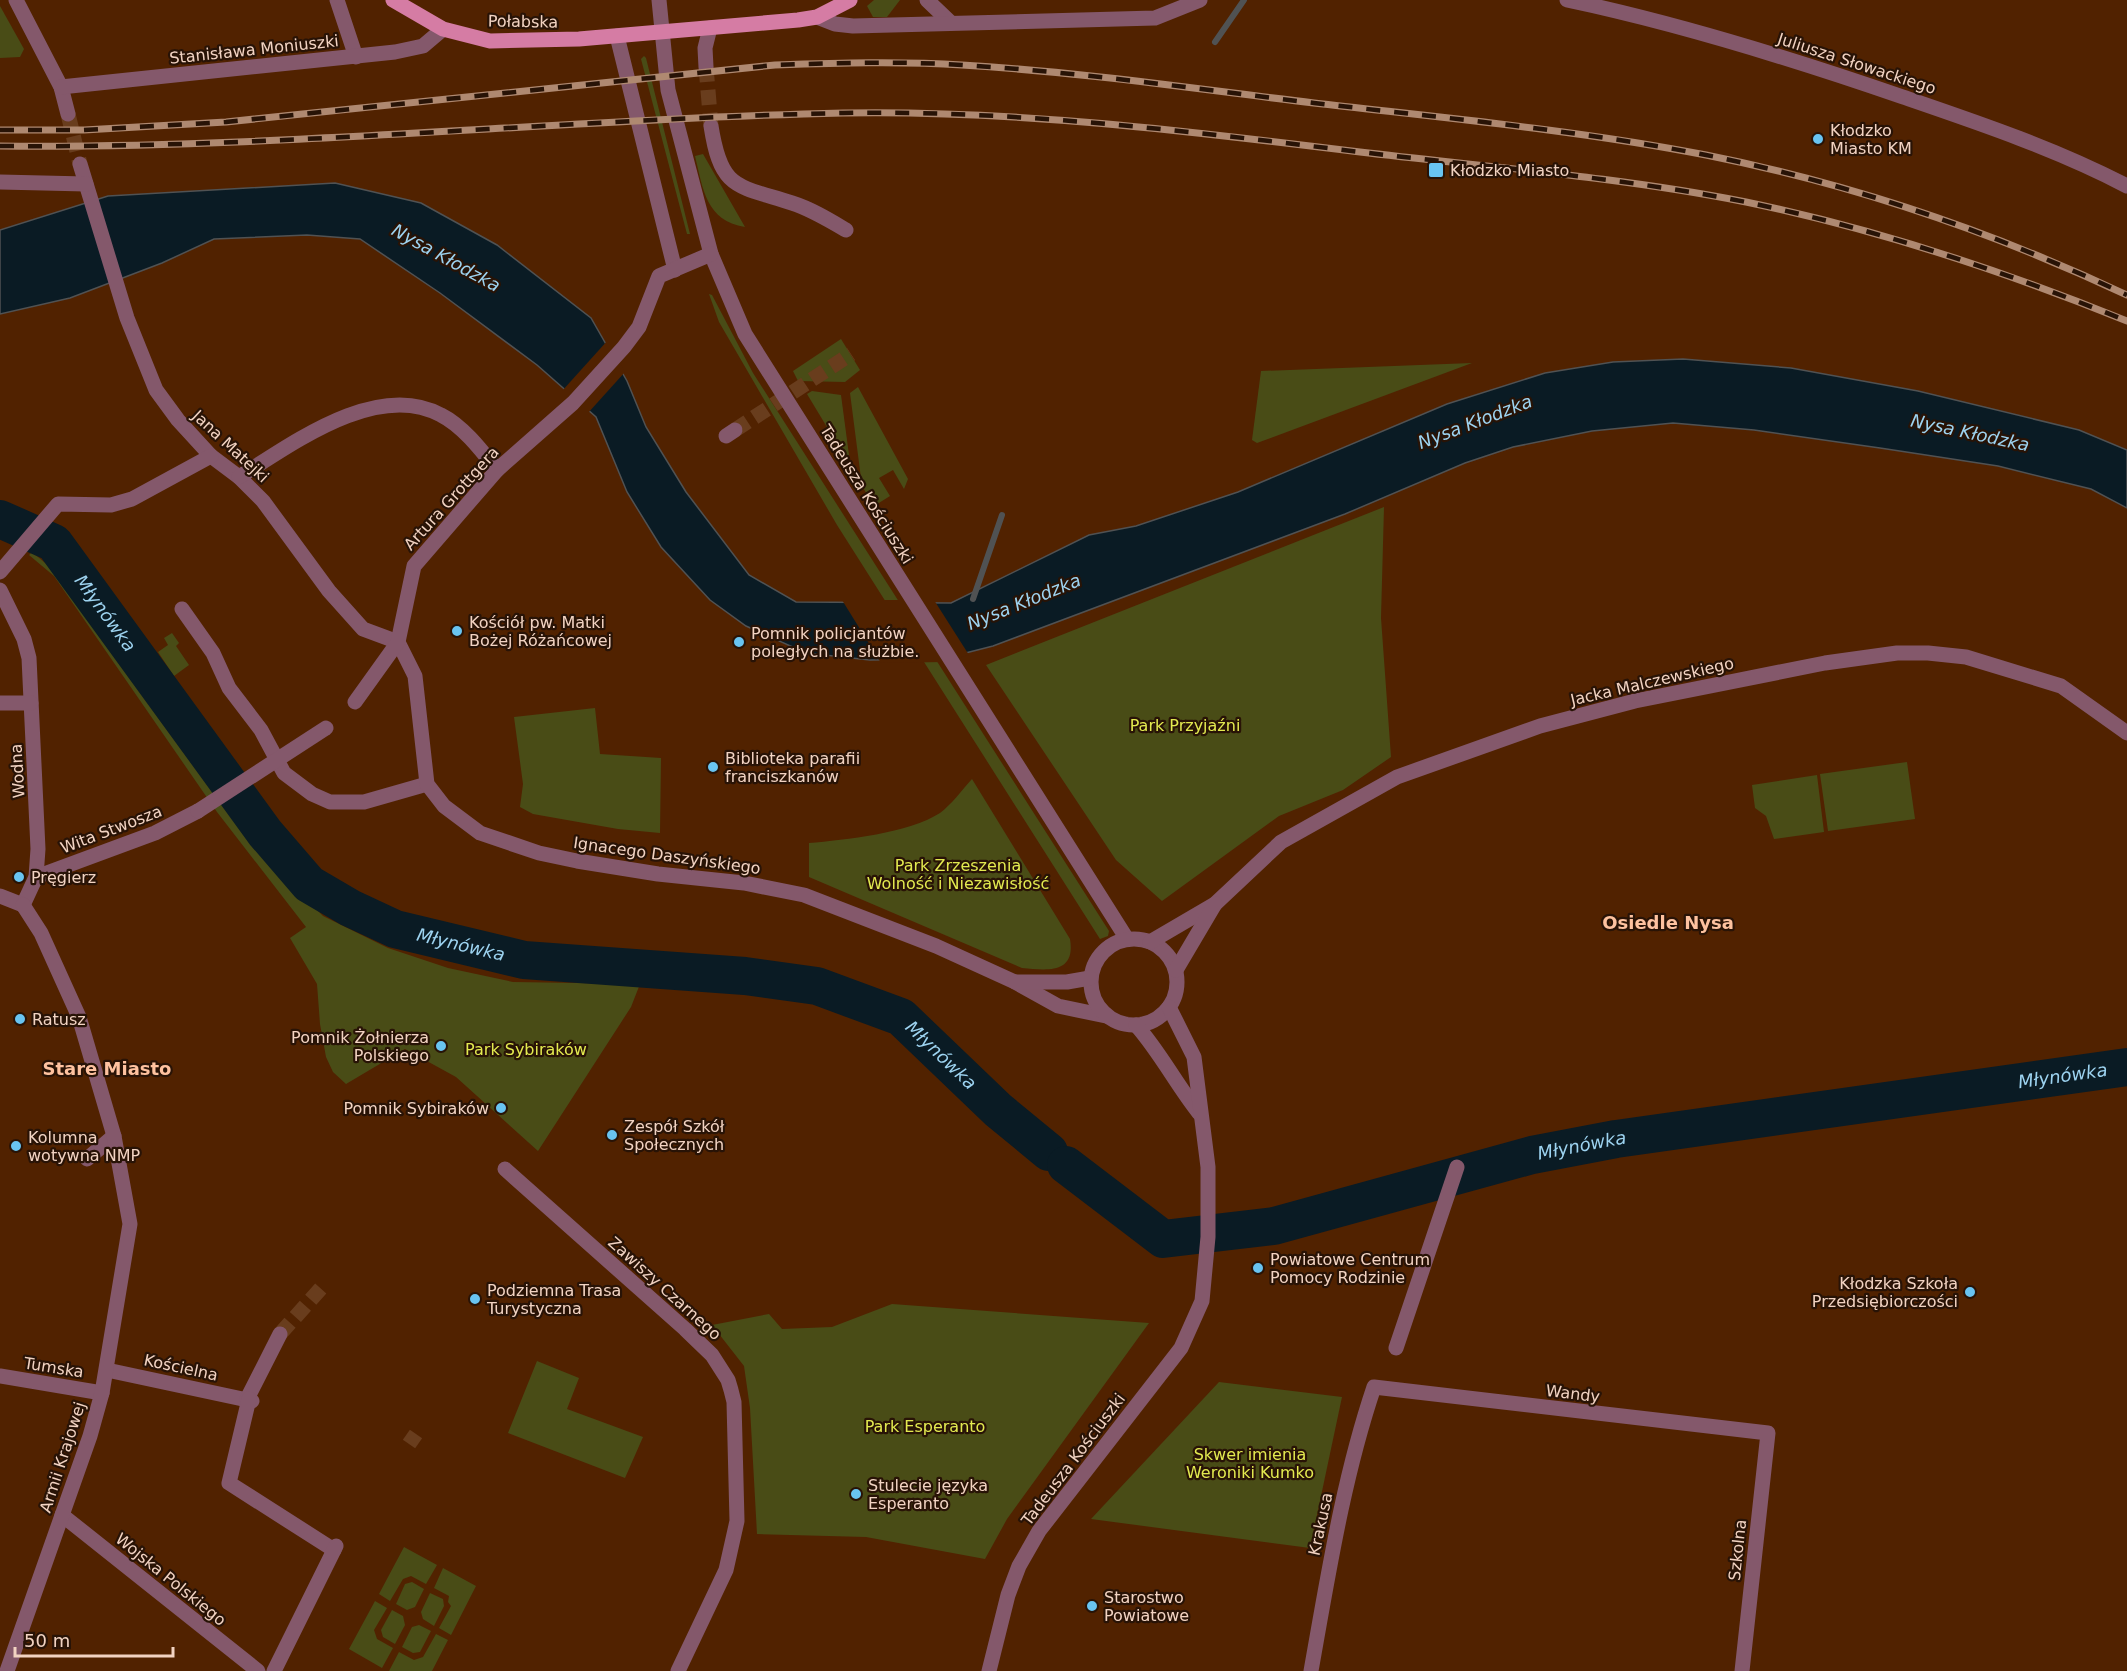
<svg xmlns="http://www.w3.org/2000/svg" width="2127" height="1671" viewBox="0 0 2127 1671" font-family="'DejaVu Sans',sans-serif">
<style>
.green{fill:#494c16}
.water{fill:#0a1b24;stroke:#505253;stroke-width:1.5}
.pier{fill:#512200}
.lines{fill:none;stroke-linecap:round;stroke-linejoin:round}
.stream{stroke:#505253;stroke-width:6}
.river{stroke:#0a1b24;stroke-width:38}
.minor-tunnel{stroke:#693d1d;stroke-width:15;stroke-dasharray:15 8;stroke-linecap:butt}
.minor{stroke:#84586b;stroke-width:15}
.major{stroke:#d57ca4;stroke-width:15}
.rail-casing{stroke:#af8971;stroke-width:7}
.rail{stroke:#281306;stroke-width:4.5;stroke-dasharray:14;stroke-linecap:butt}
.minor-bridge{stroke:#84586b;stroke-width:15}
.poi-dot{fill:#69c4f1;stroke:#281306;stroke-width:2}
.labels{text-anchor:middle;stroke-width:4.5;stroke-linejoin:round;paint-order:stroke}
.street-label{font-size:16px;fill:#f2d3c2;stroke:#281306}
.poi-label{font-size:16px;fill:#f2d3c2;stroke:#281306;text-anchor:start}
.park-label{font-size:16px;fill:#e3ea50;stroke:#281306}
.water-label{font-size:18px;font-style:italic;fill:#9dd3f0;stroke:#281306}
.neighbourhood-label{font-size:18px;font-weight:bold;fill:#fec29f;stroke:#281306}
</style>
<rect width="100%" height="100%" fill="#512200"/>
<!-- green -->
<g class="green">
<path d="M874,0h26l-13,17h-14l-6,-11z"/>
<path d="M0,6l24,43 -4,8 -20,1z"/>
<path d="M644,56l2,2 44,176h-3l-46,-175z"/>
<path d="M703,154l42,73c-39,-6 -42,-38 -50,-71z"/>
<path d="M709,294l3,1 41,78 356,558 -1,5 -8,3 -263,-414 -118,-203z"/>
<path d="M841,339l19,31 -15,12 -47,-1 -5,-10z"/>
<path d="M1472,363l-215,80 -5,-3 9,-69z"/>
<path d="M858,387l50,92 -4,10 -11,-19 -14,8 11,18 -16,10 -12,-20 -12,-93z"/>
<path d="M812,391l29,4 8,60 -4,2 -38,-63z"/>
<path d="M1384,507l-3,111 10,139 -48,33 -64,26 -117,85 -46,-41 -130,-195z"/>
<path d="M32,552l24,20 204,281 63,63 65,32 60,20 65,14 127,2 -9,23 -93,144 -82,-74 -51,-28 -59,35 -13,-12 -7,-15 -6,-33 -3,-40 -27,-46 16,-11 -89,-115 -163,-236 -25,-21z"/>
<path d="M172,633l7,10 -3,3 13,19 -15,11 -16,-24 10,-7 -4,-7z"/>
<path d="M595,708l5,46 61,4 -1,75 -42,-4 -85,-15 -13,-7 3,-23 -9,-67z"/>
<path d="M1907,762l8,57 -87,12 -8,-57z"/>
<path d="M1817,775l7,57 -50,7 -8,-23 -11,-8 -3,-23z"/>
<path d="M972,779l98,160c6,36 -24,31 -48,29l-213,-91v-34c36,-3 100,-10 131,-30 11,-8 22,-23 32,-34z"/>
<path d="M892,1304l257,19 -142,196 -22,40 -119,-22 -109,-3 -7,-126 -6,-42 -32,-41 57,-11 13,15 50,-2z"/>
<path d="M537,1361l42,17 -12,31 76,28 -18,41 -117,-45z"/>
<path d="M1219,1382l123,15 -32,151 -219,-29z"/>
<path d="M404,1547l33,18 -11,19 -15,-8 -8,3 -13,22 -11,-7z"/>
<path d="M443,1568l33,18 -25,49 -12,-7 12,-22 -3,-4 1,-6 -15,-8z"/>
<path d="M412,1582l12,7 -9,18 -8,3 -11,-6 9,-20z"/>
<path d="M430,1593l13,6 1,7 -10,20 -11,-7 -2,-7z"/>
<path d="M375,1601l12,7 -13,22 3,9 16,9 -11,20 -33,-19z"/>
<path d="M392,1610l11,6 2,9 -10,19 -12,-7 -2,-7z"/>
<path d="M419,1625l12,6 -11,21 -7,1 -11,-6 10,-20z"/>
<path d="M436,1634l12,6 -16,31h-43l10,-19 15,8 9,-3z"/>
</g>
<!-- water -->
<path class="water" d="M335,183l86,20 76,42 94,73 36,63 19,46 40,65 63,83 47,27 155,1 138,-68 47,-9 102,-34 209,-88 98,-31 68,-11 70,-3 108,9 127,23 161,39 48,20v58l-36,-19 -93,-23 -118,-18 -126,-18 -81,-7 -81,8 -79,16 -48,16 -120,51 -352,132 -51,13 -72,1 -64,-7 -60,-27 -36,-26 -49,-53 -34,-55 -31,-75 -59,-52 -97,-72 -80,-54 -53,-4 -93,4 -52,24 -92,35 -70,16v-84l108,-34z"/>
<!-- pier -->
<g class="pier">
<path d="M608,340l17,32 -37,41 -26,-22z"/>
<path d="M842,600h92l35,55 -26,7 -62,1z"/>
</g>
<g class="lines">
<!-- stream -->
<g class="stream">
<path d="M1215,42l29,-42"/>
<path d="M973,599l29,-84"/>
</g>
<!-- river -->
<g class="river">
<path id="s1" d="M0,519l54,24 211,290 44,51 41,24 45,21 129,31 221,16 72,10 84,31 97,93 51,42"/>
<path id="s2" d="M1066,1165l97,74 111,-13 258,-71 84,-16 511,-72"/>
</g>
<!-- minor-tunnel -->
<g class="minor-tunnel">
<path d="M706,67l5,59"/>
<path d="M68,114l12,50"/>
<path d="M735,430l116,-76"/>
<path d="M280,1334l44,-49"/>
<path d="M409,1444l7,-10"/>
</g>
<!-- minor -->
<g class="minor">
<path d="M16,0l45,87 7,27"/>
<path d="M337,0l19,57"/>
<path d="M659,0l9,90 43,164 34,80 382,605"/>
<path d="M927,0l24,23"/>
<path d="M1567,0c114,24 226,59 336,97 76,26 153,52 224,89"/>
<path d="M817,17l18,7 18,2 302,-8 45,-18"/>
<path d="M617,36l58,234"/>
<path d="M706,67l-1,-19 5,-20"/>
<path d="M61,87l334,-35 28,-6 20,-17"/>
<path d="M711,126c10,64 25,59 81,77 19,6 37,17 54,27"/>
<path d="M80,164l47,154 29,72 22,30 33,36 28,21 24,24 66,90 34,38 35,13"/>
<path d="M0,182l86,2"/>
<path d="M726,436l9,-6"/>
<path d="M239,477c53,-33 138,-97 202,-62 22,11 41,36 56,55"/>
<path d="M0,572l58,-68 53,1 21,-6 79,-43"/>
<path d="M0,590l24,49 5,19 9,191 -2,28 -13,28"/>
<path d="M182,609l31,44 16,35 32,42 23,43 28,21 18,8h34l63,-18"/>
<path d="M398,642l17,34 12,108 17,22 36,27 59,20 38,8 81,13 86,9 60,12 132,51 79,36 43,24 48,10"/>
<path d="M355,702l43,-60 16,-76 83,-96 76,-67 51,-56 15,-20 20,-51 52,-22"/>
<path d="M0,703h31"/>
<path d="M36,877l119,-44 43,-22"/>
<path d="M0,896l23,9"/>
<circle cx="1134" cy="982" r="43"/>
<path d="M1150,942l65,-38 66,-62 116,-65 143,-51 95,-25 190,-38 72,-10h31l38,4 95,29 66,47"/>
<path d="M1176,970l39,-66"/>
<path d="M1015,982h52l23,-4"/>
<path d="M1136,1025c24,27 40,59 63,88"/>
<path d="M87,1159l27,-23"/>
<path d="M505,1169l180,160 27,26 16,25 3,10 3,12 3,119 -11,49 -48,101"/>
<path d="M1396,1348l61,-181"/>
<path d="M107,1370l145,31"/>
<path d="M0,1376l102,17"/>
<path d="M247,1399l33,-65"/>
<path d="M249,1399l-20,84 105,67"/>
<path d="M62,1515l196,156"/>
<path d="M7,1671l83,-235 12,-43 28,-169 -16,-88 -35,-119 -38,-84 -18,-28"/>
<path d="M274,1671l62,-125"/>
<path d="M989,1671l19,-76 11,-29 20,-35 142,-183 21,-47 6,-64v-70l-14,-110 -25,-50"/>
<path d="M1311,1671c17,-95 32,-192 63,-284l394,46 -26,238"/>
</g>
<!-- major -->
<path class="major" d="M393,0l50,29 47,12 89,-2 219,-19 19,-3 33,-17"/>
<defs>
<g id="rail">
<path d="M0,130h84l142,-8 549,-57c62,-2 125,-4 187,0 118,7 235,24 352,38 131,15 263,27 392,52 146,29 287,77 421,140"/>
<path d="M0,146c281,3 562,-27 843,-33 173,-3 345,18 517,39 128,15 259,25 386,50 130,27 258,69 381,119"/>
</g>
</defs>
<!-- rail casing -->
<use href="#rail" class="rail-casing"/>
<!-- rail -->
<use href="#rail" class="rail"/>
<!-- minor-bridge -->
<path class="minor-bridge" d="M198,811l128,-83"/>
</g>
<!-- markers -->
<g class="poi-dot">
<circle cx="1818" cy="139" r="6"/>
<rect x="1428" y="162" width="16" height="16" rx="3"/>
<circle cx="457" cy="631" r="6"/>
<circle cx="739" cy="642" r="6"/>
<circle cx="713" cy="767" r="6"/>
<circle cx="19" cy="877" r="6"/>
<circle cx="20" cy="1019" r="6"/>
<circle cx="441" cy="1046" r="6"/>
<circle cx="501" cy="1108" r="6"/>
<circle cx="612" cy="1135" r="6"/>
<circle cx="16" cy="1146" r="6"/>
<circle cx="1258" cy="1268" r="6"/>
<circle cx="1970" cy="1292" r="6"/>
<circle cx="475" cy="1299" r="6"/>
<circle cx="856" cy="1494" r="6"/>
<circle cx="1092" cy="1606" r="6"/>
</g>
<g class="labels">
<!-- street labels -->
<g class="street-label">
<text transform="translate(523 21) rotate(1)" y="6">Połabska</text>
<text transform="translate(254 49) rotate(-6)" y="6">Stanisława Moniuszki</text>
<text transform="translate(1857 63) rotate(18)" y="6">Juliusza Słowackiego</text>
<text transform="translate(231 446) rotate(43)" y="6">Jana Matejki</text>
<text transform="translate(867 494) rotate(58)" y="6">Tadeusza Kościuszki</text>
<text transform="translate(451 498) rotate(-48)" y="6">Artura Grottgera</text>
<text transform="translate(1652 681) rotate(-13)" y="6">Jacka Malczewskiego</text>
<text transform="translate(17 771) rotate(-93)" y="6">Wodna</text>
<text transform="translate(111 829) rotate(-21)" y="6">Wita Stwosza</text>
<text transform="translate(667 855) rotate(8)" y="6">Ignacego Daszyńskiego</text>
<text transform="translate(665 1288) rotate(42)" y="6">Zawiszy Czarnego</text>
<text transform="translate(54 1367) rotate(9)" y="6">Tumska</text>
<text transform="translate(181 1367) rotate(12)" y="6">Kościelna</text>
<text transform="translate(1573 1393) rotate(7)" y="6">Wandy</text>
<text transform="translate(62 1457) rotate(-72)" y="6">Armii Krajowej</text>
<text transform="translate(1073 1459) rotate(-53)" y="6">Tadeusza Kościuszki</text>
<text transform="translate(1320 1524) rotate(-78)" y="6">Krakusa</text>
<text transform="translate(1737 1550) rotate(-84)" y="6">Szkolna</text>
<text transform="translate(171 1579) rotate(39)" y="6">Wojska Polskiego</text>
</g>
<!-- poi labels -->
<g class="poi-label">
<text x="1830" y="136">Kłodzko<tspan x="1830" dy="18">Miasto KM</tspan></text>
<text x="1450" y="176">Kłodzko Miasto</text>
<text x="469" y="628">Kościół pw. Matki<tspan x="469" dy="18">Bożej Różańcowej</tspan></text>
<text x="751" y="639">Pomnik policjantów<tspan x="751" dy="18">poległych na służbie.</tspan></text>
<text x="725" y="764">Biblioteka parafii<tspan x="725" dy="18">franciszkanów</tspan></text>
<text x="31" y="883">Pręgierz</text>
<text x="32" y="1025">Ratusz</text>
<text x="429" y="1043" text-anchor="end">Pomnik Żołnierza<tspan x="429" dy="18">Polskiego</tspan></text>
<text x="489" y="1114" text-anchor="end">Pomnik Sybiraków</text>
<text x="624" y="1132">Zespół Szkół<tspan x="624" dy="18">Społecznych</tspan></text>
<text x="28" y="1143">Kolumna<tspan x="28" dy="18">wotywna NMP</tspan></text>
<text x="1270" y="1265">Powiatowe Centrum<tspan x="1270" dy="18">Pomocy Rodzinie</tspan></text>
<text x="1958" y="1289" text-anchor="end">Kłodzka Szkoła<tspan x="1958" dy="18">Przedsiębiorczości</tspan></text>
<text x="487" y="1296">Podziemna Trasa<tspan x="487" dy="18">Turystyczna</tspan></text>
<text x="868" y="1491">Stulecie języka<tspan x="868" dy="18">Esperanto</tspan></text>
<text x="1104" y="1603">Starostwo<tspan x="1104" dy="18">Powiatowe</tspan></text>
</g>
<!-- park labels -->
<g class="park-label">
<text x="1185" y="731">Park Przyjaźni</text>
<text x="958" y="871">Park Zrzeszenia<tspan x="958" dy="18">Wolność i Niezawisłość</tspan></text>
<text x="526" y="1055">Park Sybiraków</text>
<text x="925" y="1432">Park Esperanto</text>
<text x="1250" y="1460">Skwer imienia<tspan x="1250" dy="18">Weroniki Kumko</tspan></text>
</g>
<!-- water labels -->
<g class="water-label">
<text transform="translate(446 258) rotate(29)" y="6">Nysa Kłodzka</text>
<text transform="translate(1475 422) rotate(-21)" y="6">Nysa Kłodzka</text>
<text transform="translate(1970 433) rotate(12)" y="6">Nysa Kłodzka</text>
<text transform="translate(1024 602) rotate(-22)" y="6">Nysa Kłodzka</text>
<text dy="6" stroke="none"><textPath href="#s1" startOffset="146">Młynówka</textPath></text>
<text dy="6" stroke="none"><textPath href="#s1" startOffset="650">Młynówka</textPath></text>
<text dy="6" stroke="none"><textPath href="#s1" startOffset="1154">Młynówka</textPath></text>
<text dy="6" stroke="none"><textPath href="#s2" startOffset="1038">Młynówka</textPath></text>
<text dy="6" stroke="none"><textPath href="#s2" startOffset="552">Młynówka</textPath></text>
</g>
<!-- neighbourhood labels -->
<g class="neighbourhood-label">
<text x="1668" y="929">Osiedle Nysa</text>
<text x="107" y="1075">Stare Miasto</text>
</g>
</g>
<!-- scale -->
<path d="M15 1647v9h158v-9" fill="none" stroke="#f2d3c2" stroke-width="3"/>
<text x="24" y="1647" font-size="18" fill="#f2d3c2" stroke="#281306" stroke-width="4.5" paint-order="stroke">50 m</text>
</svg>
